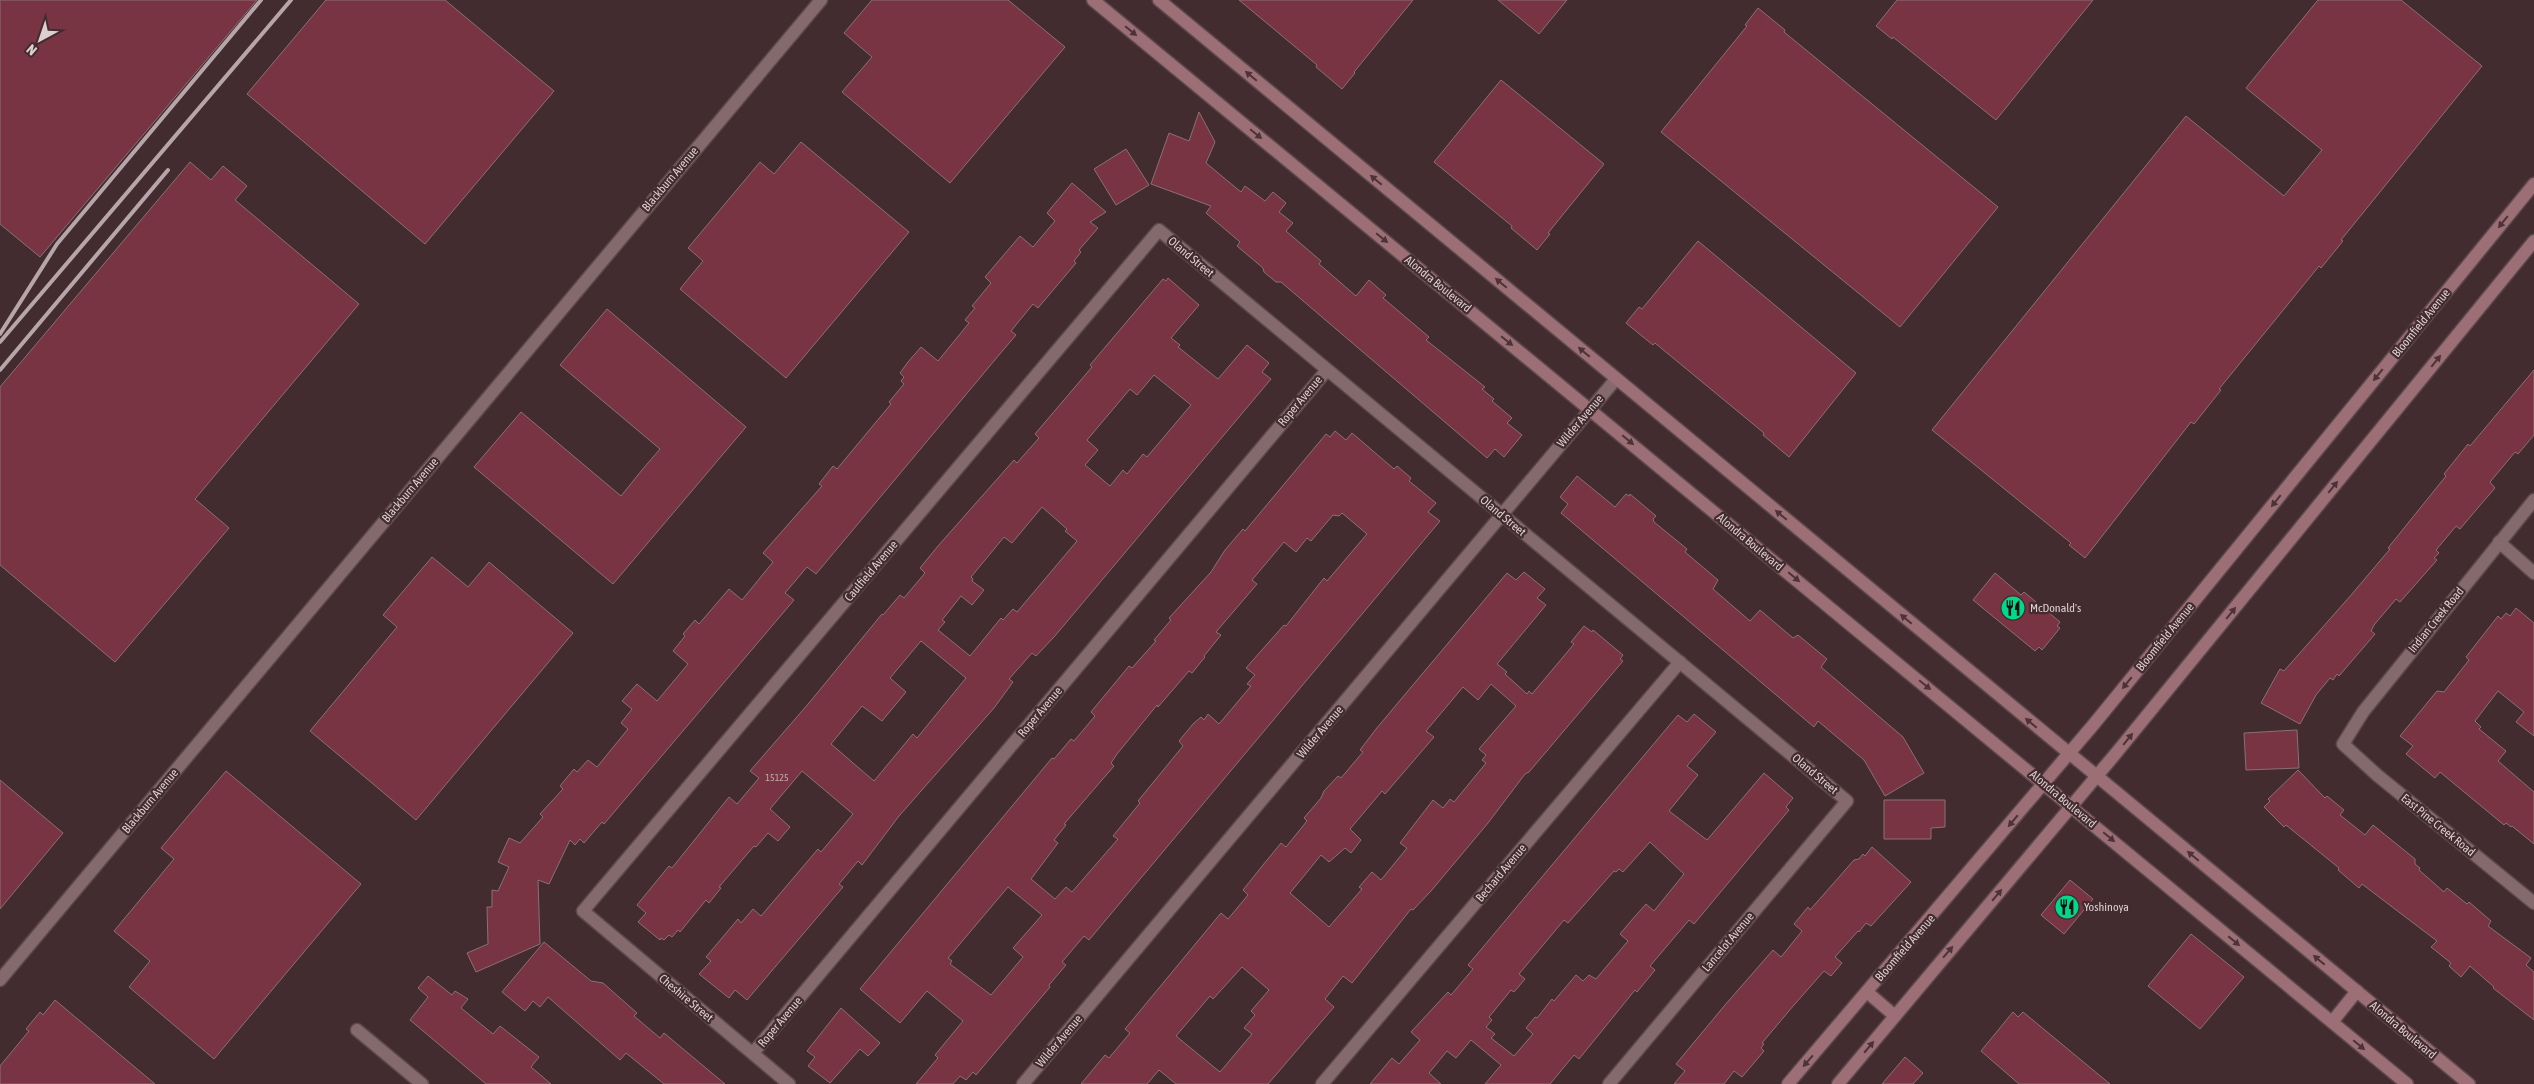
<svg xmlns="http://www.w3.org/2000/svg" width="2534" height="1084" viewBox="0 0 2534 1084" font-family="'Asap Condensed',sans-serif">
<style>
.building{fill:#783442;stroke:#8a7074;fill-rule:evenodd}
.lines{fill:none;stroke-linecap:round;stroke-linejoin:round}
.minor-casing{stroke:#5b484c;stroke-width:15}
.secondary-casing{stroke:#5b484c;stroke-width:15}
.minor{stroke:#846a6d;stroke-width:12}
.secondary{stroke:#9c6e75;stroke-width:12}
.rail{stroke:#b7a6a9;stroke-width:4}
.oneway{fill:#4b3337}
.labels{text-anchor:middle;stroke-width:4.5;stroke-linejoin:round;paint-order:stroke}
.number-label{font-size:10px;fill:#c4a8ac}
.street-label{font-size:12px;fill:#ddced0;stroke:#422c30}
.poi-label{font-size:12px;fill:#ddced0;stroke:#422c30;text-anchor:start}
</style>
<rect width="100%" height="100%" fill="#422c30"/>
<!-- building -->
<g class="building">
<path d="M0,0h257l-217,257 -40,-33z"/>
<path d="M326,0h119l109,91 -129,153 -178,-150z"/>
<path d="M872,0h136l57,47 -115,136 -108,-91 30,-35 -28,-24z"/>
<path d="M1239,0h174l-59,72 1,1 -13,16 -26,-22 1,-2z"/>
<path d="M1498,0h69l-28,34z"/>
<path d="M1897,0h196l-97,120 -103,-83 -1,2 -16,-13z"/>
<path d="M2318,0h83l81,66 -141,174 2,1 -22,27 -2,-2 -100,123 2,1 -27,34 -3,-2 -106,136 -16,-13 2,-2 -139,-113 254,-314 98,80 38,-46 -76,-62z"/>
<path d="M1758,8l27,22 -1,2 214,175 -98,120 -239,-195 86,-106 -2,-1z"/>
<path d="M1501,80l103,84 -56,69 2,1 -13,16 -26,-22 1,-2 -78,-64z"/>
<path d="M1199,112l16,30 -9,21 35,29 4,-6 20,15 8,-9 13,11 -7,9 14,11 -7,8 35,30 -2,3 37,32 13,-16 17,15 -3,3 46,39 -3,3 59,47 -3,2 12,10 -2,2 20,17 -5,5 15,12 -18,22 -9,-8 -8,9 -206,-176h-5l-12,-10 -1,-4 -26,-22 3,-4 -34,-29 5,-7 -60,-22 18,-51 20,8z"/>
<path d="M801,142l108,90 -123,146 -106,-89 23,-28 -15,-13 72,-86 14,12z"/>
<path d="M1126,149l23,36 -33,20 -22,-36z"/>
<path d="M190,162l21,18 12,-14 24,20 -12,14 124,104 -164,195 34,29 -114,134 -115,-97v-178z"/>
<path d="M1072,183l34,29 -16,10 8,6 -19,22 2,2 -7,9 2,2 -38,45 -5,-4 -22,27 5,4 -17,20 -183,219 -9,-7 -22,26 9,7 -190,224 -2,-2 -18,21 -4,-4 -5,6 -5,-5 -21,44 -11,-4 2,64 -64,28 -9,-19 21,-9 -1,-37h5v-17l6,1 11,-24 -11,-5 11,-24 11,5 23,-26 -3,-3 23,-25 -3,-3 14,-17 3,3 11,-12 9,7 31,-38 -7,-6 11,-14 -10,-8 15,-17 20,17 31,-37 -15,-13 12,-15 -2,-2 12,-14 4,4 30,-35 13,11 31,-38 -10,-9 59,-67 -3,-2 14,-18 4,3 54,-65 -2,-2 15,-18 -3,-3 3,-4 -4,-4 8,-11 13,-15 17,14 31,-38 -4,-3 10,-12 -3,-2 19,-23 -6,-6 35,-41 13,11 22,-26 -8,-8z"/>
<path d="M1698,241l158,132 -67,84 -26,-22 1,-2 -109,-90 -2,2 -27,-22 13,-16 3,2z"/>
<path d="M1168,278l31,27 -28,33 9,7 -2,2 40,32 29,-34 22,18 -7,9 9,7 -217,258 -18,19 -4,-3 -23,26 4,3 -19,26 -95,108 -37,49 -4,-4 -19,23 4,3 -96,113 -12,-10 -6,8 -30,-24 12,-13 -5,-4 32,-38 3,4 12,-14 8,7 57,-67 3,3 32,-38 -51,-43 -32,38 20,18 -12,14 -10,-8 -12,14 -2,-1 -35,41 2,1 -12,15 -3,-3 -26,32 -2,-2 -6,7 -3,-2 -5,5 -3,-2 -1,2 -22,-18 8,-9 -9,-8 32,-39 3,2 57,-71 8,7 22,-26 -9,-7 59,-68 73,-89 1,1 17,-20 4,3 21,-25 -5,-5 18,-22 76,-86 3,3 22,-25 -4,-4 57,-67 -2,-2 73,-86 3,2zM1154,375l37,30 -44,52 -4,-3 -16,20 -4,-4 -13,16 -25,-21 13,-15 -11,-10 43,-51 7,6zM1042,507l25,22 -2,2 12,10 -60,71 -4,-3 -10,11 -2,-2 -31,38 -32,-26 7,-8 -3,-2 19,-24 11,9 12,-15 -12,-9 1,-2 -2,-2 33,-40 8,6zM921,641l45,37 -49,60 -4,-4 -39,47 -43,-37 31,-38 20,15 24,-29 -16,-14z"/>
<path d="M607,309l139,118 -133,157 -139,-117 47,-55 100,84 21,-26 18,-21 -100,-84z"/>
<path d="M2534,370v65l-16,19 -3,-2 -25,30 5,6 -13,15 -22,26 -4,-3 -20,24 3,3 -5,5 3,2 -37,42 -4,-3 -22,26 -3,6 4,3 -36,42 -2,-2 -4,6 -3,-2 -14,17 -16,29 -39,-21 19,-34 4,2 68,-77 38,-45 -2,-1 58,-72 -2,-2 24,-30 2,2z"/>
<path d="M1335,431l11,9 6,-7 42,36 3,-3 14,12 -2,3 27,22 -8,9 12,9 -351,419 -5,-4 -22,26 4,3 -17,20 1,2 -74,88 -3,-3 -7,8 -6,-4 -7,8h-37l22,-26 -3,-3 28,-34 -36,-30 -27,32 -40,-34 192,-231 2,1 17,-20 3,2 21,-25 -4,-4 38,-46 3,2 24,-27 -2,-1 17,-20 -2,-2 42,-46 14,-22 18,-21 2,2 81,-97 4,3zM1342,513l25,21 -40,47 -3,-3 -38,48 -2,-1 -38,43 9,7 -8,9 4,2 -32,38 -11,-10 -4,6 -3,-3 -8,7 -14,17 4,5 -45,55 2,2 -27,33 5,3 -46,53 -6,-5 -11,12 -24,-20 27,-36 -4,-3 12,-15 -2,-1 50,-58 -3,-3 6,-9 40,-49 1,2 31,-36 3,2 13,-16 -1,-1 17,-21 -5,-3 41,-48 -5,-4 32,-38 12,10 11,-14 4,3 22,-26 6,1zM1008,887l34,28 -29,33 10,9 -32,38 -41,-31 2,-3 -4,-3z"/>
<path d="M1577,476l38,31 11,-13 3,2 1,-2 26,22 -3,3 1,3 33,27 -2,3 33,28 -5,9 37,32 10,-11 33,28 5,-3 29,24 -6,8 82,70 21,36 -39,23 -21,-36 -46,-39 -4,6 -253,-214 7,-9 -8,-7z"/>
<path d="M432,557l36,30 21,-25 84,71 -157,187 -106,-89 87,-104 -14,-12z"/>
<path d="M1524,572l21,17 -8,9 9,7 -49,59 10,8 -2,2 22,20 2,-3 3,3 42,-50 -3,-2 13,-16 8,6 1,-2 30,25 -3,4 3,2 -94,111 -4,2 -37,49 -57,68 -18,19 -2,-1 -59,74 -9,-7 -18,23 9,8 -66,77h-92l-17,-14 -12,14h-66l24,-29 4,3 21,-25 -5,-4 96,-116 7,6 20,-24 -5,-5 20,-25 18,-22 5,4 21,-26 -3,-3 17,-20 3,-7 14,-15 3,2 22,-26 -3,-2 16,-21 131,-156 9,7zM1491,684l25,22 -37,43 7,6 -4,5 4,3 -32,39 -4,-3 -7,9 -10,-8 -33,43 7,5 -26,32 -9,-8 -13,15 3,2 -33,38 -39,-34 31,-38 8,7 16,-14 6,5 10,-13 -11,-11 32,-38 3,3 49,-57 -8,-6 37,-44 15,13zM1242,967l27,23 -18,21 4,4 -11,13 8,6 -32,38 -44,-36 34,-40 3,3z"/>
<path d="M1995,573l26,22 3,-3 36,30 -3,4 3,2 -18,22 -3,-3 -4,4 -62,-51z"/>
<path d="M2516,608l18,15v113l-18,-14 8,-10 -26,-21 -23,30 6,6 -2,2 27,22 -8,10 36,31v52l-22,-18 -1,1 -5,-4 -2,2 -64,-53 -5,6 -29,-24 7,-8 -13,-10 37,-45 7,1 25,-32 -3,-3 32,-41 3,3 5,-6 4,3z"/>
<path d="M1694,714l22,18 -29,34 11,9 -29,36 38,29 57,-67 29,25 -7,9 3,3 -95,114 -5,-4 -39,46 5,4 -18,22 -2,-2 -56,69 -5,-4 -24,29h-65l16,-19 -30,-25 -15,18 -9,-7 -18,22 12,11h-71l22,-26 7,6 21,-24 -9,-8 37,-40 3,3 22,-26 -5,-4 210,-250 9,7zM1650,842l34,32 -30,37 -8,-7 -16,18 -10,12 8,7 -32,38 -7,-4 -6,6 -7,-6 -22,26 -2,-2 -15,19 -2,-1 -9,11 7,6 -19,22 -23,-18 4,-4 -9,-7 6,-7 -3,-3 22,-27 3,2 11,-13 -6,-5 45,-54 4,3 46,-52 2,1 3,-3 4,3z"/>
<path d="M2297,730l2,38 -53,2 -2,-37z"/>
<path d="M2298,770l27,28 2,-2 17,14 -4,5 25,20 8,-10 42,34v5l5,4 -1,2 25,22 3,-4 20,16 2,-2 22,19 -3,5 43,32 -5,7 8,7v48l-41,-32 1,-1 -24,-21 -9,11 -12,-11 2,-3 -20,-16 6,-6 -75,-57 -3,4 -21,-18 1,-2 -53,-43 -2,2 -20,-20 6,-6 -2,-2z"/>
<path d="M226,771l135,113 -147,175 -85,-72 21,-26 -36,-30 60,-72 -13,-11z"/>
<path d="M0,780l63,53 -63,76z"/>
<path d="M1884,800h61v27l-14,1v11h-47z"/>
<path d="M1872,847l39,35 -40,44 -5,-3 -7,9 -1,-1 -23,26 7,6 -11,13 -7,-5 -30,34 -32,38 2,1 -3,4 3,3 -22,26 -8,-6 -10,13h-50l11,-13 -9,-7 49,-59 48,-55 8,7 21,-26 -8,-7 14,-17 2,3 44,-50 5,-1 4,-5 2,2z"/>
<path d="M2070,880l23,19 -29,35 -23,-19z"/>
<path d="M2191,934l53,43 -44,52 -52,-43z"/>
<path d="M544,942l47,39 12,2 34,30 -3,3 26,22 4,-5 61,51h-61l-38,-31 -6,7 -72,-63 -8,10 -7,-6 -8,10 -23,-19z"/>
<path d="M428,976l24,19 3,-4 13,8 -7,9 32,26 7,-8 39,31 -8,10 20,17h-65l-76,-64 18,-23 -10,-9z"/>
<path d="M55,1000l100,84h-155v-18l29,-35 -3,-2 14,-17 3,3z"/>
<path d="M841,1008l39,35 -12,13 -8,-7 -30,34 -22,-17 7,-9 -8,-6z"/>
<path d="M2013,1012l5,5 5,-5 87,72h-91l-38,-33z"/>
<path d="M1905,1057l18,16 -10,11h-31z"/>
</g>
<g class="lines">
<defs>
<g id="minor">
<path d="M2534,500l-171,212 -20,32 34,31 157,128"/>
<path d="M2499,542l35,31"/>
<path d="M0,980l821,-980"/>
<path d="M357,1030l65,54"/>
<path d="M753,1053l574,-683"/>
<path d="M789,1084l-206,-173 576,-681 688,571 -238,283"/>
<path d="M1023,1084l593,-705"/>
<path d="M1322,1084l358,-422"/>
</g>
<g id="secondary">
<path d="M1093,0l1314,1084"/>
<path d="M1159,0l1310,1084"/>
<path d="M1867,992l28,24"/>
<path d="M2332,1022l25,-31"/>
<path d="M1788,1084l306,-360 440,-540"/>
<path d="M1838,1084l279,-332 417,-511"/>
</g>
</defs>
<!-- minor casing -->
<use href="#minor" class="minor-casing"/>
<!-- secondary casing -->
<use href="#secondary" class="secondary-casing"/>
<!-- minor -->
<use href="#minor" class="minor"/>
<!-- secondary -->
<use href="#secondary" class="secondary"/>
<!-- rail -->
<g class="rail">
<path d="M0,334l57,-90 204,-244"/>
<path d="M0,342l291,-342"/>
<path d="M0,370l168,-200"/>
</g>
</g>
<!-- one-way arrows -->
<defs><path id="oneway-solid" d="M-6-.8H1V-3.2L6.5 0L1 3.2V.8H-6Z" transform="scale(1.25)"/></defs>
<g class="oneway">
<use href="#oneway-solid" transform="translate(1131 31) rotate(39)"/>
<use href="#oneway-solid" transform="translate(1251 76) rotate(-140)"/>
<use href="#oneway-solid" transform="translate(1256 134) rotate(39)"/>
<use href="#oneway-solid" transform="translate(1376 180) rotate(-140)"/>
<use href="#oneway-solid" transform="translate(2503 222) rotate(129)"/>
<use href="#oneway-solid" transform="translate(1382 238) rotate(39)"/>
<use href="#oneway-solid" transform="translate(1501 283) rotate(-140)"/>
<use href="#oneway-solid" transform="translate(1507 341) rotate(39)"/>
<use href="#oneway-solid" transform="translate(1584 352) rotate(-140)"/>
<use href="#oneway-solid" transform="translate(2436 361) rotate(-51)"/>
<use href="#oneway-solid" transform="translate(2378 375) rotate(129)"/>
<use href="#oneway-solid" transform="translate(1628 440) rotate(40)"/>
<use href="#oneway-solid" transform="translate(2333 487) rotate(-51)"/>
<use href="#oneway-solid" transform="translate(2276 501) rotate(129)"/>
<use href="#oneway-solid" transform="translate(1781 515) rotate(-140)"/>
<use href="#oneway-solid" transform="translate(1794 577) rotate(40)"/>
<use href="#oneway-solid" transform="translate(2231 613) rotate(-51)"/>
<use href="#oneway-solid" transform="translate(1906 619) rotate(-140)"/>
<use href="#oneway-solid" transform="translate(2127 683) rotate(129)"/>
<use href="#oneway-solid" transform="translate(1925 685) rotate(39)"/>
<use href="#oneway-solid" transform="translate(2031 723) rotate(-140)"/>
<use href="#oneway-solid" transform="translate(2128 739) rotate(-51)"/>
<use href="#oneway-solid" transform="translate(2013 821) rotate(130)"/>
<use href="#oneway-solid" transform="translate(2109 837) rotate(40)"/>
<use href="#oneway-solid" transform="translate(2193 856) rotate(-140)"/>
<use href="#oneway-solid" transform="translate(1997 895) rotate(-50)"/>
<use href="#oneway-solid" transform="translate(2234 941) rotate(40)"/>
<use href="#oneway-solid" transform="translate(1948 952) rotate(-49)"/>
<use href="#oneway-solid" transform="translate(2319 960) rotate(-140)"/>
<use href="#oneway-solid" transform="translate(2359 1045) rotate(40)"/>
<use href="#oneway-solid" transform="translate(1869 1047) rotate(-50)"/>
<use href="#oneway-solid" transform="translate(1808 1061) rotate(131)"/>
</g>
<!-- icons -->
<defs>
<symbol id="restaurant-disc" viewBox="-11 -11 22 22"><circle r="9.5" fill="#00d98c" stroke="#422c30"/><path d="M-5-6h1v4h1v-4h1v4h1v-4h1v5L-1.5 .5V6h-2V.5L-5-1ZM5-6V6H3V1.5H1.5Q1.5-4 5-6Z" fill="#111"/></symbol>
</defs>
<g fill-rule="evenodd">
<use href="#restaurant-disc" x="1999" y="594" width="28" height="28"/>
<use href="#restaurant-disc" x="2053" y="893" width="28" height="28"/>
</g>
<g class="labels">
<!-- number labels -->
<g class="number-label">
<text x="777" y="781">15125</text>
</g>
<!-- street labels -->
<g class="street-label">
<text transform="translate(670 179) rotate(-50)" y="4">Blackburn Avenue</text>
<text transform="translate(1191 257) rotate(40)" y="4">Oland Street</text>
<text transform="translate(1438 284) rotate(39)" y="4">Alondra Boulevard</text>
<text transform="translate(2421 323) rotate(-51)" y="4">Bloomfield Avenue</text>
<text transform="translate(1300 401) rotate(-50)" y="4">Roper Avenue</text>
<text transform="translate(1580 421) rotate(-50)" y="4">Wilder Avenue</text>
<text transform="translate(410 490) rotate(-50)" y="4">Blackburn Avenue</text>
<text transform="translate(1503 516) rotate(40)" y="4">Oland Street</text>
<text transform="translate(1750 542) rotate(40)" y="4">Alondra Boulevard</text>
<text transform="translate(871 571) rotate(-50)" y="4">Caulfield Avenue</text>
<text transform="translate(2436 620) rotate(-51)" y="4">Indian Creek Road</text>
<text transform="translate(2165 637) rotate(-51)" y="4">Bloomfield Avenue</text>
<text transform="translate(1040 712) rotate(-50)" y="4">Roper Avenue</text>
<text transform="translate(1320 732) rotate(-50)" y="4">Wilder Avenue</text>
<text transform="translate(1815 774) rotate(40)" y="4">Oland Street</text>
<text transform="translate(2063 799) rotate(40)" y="4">Alondra Boulevard</text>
<text transform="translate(150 801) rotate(-50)" y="4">Blackburn Avenue</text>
<text transform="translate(2438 825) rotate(39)" y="4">East Pine Creek Road</text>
<text transform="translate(1501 873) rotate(-50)" y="4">Bechard Avenue</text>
<text transform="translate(1728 942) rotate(-50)" y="4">Lancelot Avenue</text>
<text transform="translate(1905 948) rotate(-49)" y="4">Bloomfield Avenue</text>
<text transform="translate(686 998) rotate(40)" y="4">Cheshire Street</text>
<text transform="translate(780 1022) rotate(-50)" y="4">Roper Avenue</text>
<text transform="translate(2403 1030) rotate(40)" y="4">Alondra Boulevard</text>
<text transform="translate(1059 1041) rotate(-50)" y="4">Wilder Avenue</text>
</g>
<!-- poi labels -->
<g class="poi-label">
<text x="2030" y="612">McDonald's</text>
<text x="2084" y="911">Yoshinoya</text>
</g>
</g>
<!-- north arrow -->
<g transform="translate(40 40) rotate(220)" stroke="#422c30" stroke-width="4" paint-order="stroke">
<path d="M0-4L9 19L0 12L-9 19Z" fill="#ddced0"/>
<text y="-8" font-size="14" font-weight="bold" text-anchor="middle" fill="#ddced0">N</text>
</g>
</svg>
